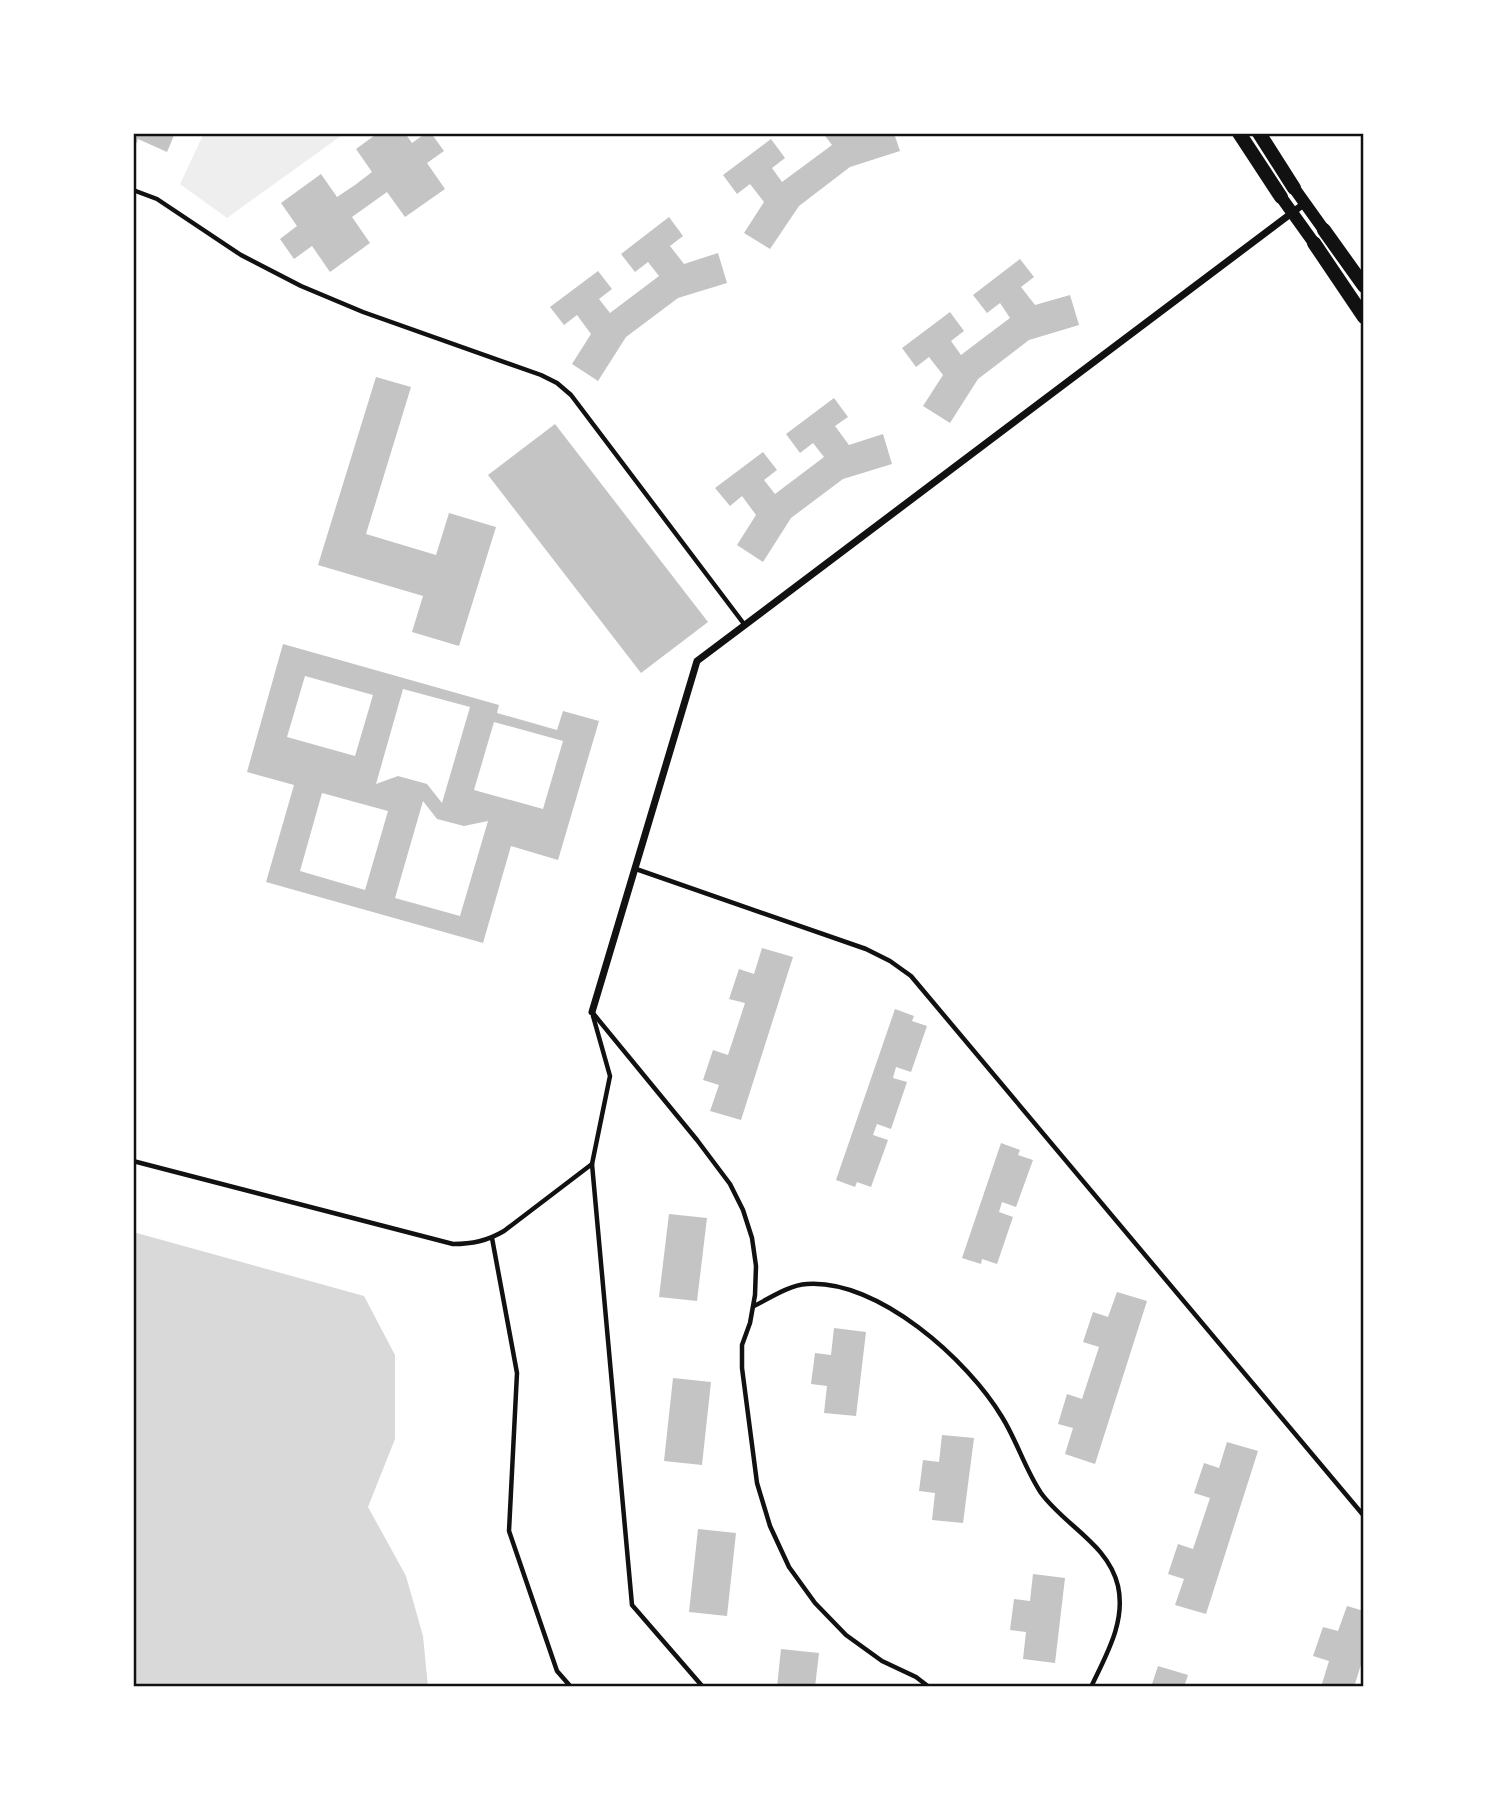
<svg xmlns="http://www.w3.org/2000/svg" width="1497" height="1820" viewBox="0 0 1497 1820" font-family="'PT Sans Narrow',sans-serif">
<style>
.green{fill:#eee}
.water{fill:#d9d9d9}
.building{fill:#c4c4c4;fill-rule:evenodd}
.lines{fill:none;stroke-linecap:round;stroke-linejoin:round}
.service{stroke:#111;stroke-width:4.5}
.minor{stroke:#111;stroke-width:7}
.tertiary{stroke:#111;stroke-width:12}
.secondary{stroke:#111;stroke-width:14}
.neatline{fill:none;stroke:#111;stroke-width:2.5}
</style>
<rect width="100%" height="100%" fill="#fff"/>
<!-- green -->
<path class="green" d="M204,133h141l-118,85 -47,-34z"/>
<!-- water -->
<path class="water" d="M133,1232l231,64 31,59v84l-27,68 38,69 17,60 5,51h-295z"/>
<!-- building -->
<g class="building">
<path d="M133,133h42l-8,19 -29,-13 -5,12z"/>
<path d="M378,133h27l7,10 14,-10h5l13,18 -17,12 18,26 -40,28 -18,-25 -35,25 18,26 -40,29 -18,-26 -18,13 -14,-20 17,-13 -16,-23 40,-29 16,23 18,-12 17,-13 -16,-23z"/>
<path d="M823,133h71l6,18 -50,16 -51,39 -29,43 -26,-16 20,-31 -14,-18 -13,10 -14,-19 48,-36 14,19 -13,10 10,14 50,-37z"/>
<path d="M669,217l14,19 -13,10 14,18 34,-11 9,30 -49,15 -52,39 -28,44 -26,-17 19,-30 -14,-19 -13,10 -14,-18 48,-36 14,18 -13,10 11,14 49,-37 -11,-14 -13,10 -14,-18z"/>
<path d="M1020,259l14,18 -13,10 14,18 35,-10 9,30 -50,15 -51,39 -28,44 -27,-17 20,-31 -14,-18 -13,10 -14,-19 48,-36 14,19 -13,10 10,14 25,-19 24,-18 -10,-15 -13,10 -14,-18z"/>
<path d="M376,377l35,10 -45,147 70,21 13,-42 47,14 -37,119 -47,-14 11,-36 -105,-31z"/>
<path d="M834,398l14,19 -13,9 14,19 34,-11 9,30 -49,15 -52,39 -28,44 -26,-17 19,-30 -14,-19 -12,10 -15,-18 48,-36 14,18 -13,10 11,14 49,-37 -11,-14 -13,10 -14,-19z"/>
<path d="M555,424l153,198 -67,51 -153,-198z"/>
<path d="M283,644l216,61 -2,8 60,17 6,-19 36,10 -41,139 -47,-14 -28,97 -217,-61 28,-97 -47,-13zM305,676l68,19 -18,61 -68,-19zM403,689l67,18 -28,96 -15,-19 -29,-8 -22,8zM494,722l69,19 -20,68 -69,-19zM322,793l66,18 -23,79 -65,-19zM423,801l14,18 27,7 24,-5 -28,95 -65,-18z"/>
<path d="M762,948l31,9 -52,163 -31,-9 9,-26 -16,-5 10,-30 15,5 17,-52 -16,-4 10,-30 15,5z"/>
<path d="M895,1009l19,7 -2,5 15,5 -16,46 -15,-5 -3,11 14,4 -16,47 -14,-5 -4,11 15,5 -17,47 -14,-5 -2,5 -19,-7z"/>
<path d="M1001,1143l19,7 -2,5 15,5 -17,47 -14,-5 -3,10 14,5 -16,47 -15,-5 -1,5 -19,-6z"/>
<path d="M669,1214l38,4 -10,83 -38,-4z"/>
<path d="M1117,1292l30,9 -52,163 -30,-10 8,-26 -15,-4 9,-30 15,5 17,-52 -16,-5 10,-30 15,5z"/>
<path d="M834,1328l32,4 -10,84 -32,-3 3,-27 -16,-2 4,-31 16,2z"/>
<path d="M673,1378l38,4 -9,83 -38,-4z"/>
<path d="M942,1435l32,3 -11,85 -31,-3 3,-27 -16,-2 4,-31 16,2z"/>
<path d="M1227,1442l31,9 -52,163 -31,-9 9,-26 -16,-5 10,-30 15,5 17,-51 -16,-5 10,-30 15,5z"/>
<path d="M698,1529l38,4 -9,83 -38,-4z"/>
<path d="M1033,1574l32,4 -10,85 -32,-4 3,-27 -16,-2 4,-31 16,2z"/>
<path d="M1347,1606l17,5v44l-10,32h-33l8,-26 -16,-5 10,-29 15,4z"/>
<path d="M781,1649l38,4 -4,34h-38z"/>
<path d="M1158,1666l30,9 -4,12h-33z"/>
</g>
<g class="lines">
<!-- service -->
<g class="service">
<path d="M133,190l24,9 84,56 60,31 62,26 178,63 16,8 14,12 173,229"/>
<path d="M636,869l230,80 24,12 21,15 453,540"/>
<path d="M592,1012l105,128 33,44 13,26 9,28 4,28 -1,29 -5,28 -8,22v23l15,115 13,43 19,41 26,36 31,32 36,26 34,16 13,10"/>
<path d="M593,1016l17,60 -18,88 40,441 71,82"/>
<path d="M133,1161l320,83c19,0 34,-3 51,-13l88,-67"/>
<path d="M492,1238l25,135 -8,158 48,140 14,16"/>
<path d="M754,1306c16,-8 35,-21 53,-22 71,-5 161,76 195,133 15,24 23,52 39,76 24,33 67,51 77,93 8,36 -12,69 -27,101"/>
</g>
<!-- minor -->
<path class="minor" d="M592,1012l105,-351 608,-458"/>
<!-- tertiary -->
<g class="tertiary">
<path d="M1294,188l30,42"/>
<path d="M1281,197l33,46"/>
</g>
<!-- secondary -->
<g class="secondary">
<path d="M1239,133l42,64"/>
<path d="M1259,133l35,55"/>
<path d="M1324,230l40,56"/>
<path d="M1314,243l50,74"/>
</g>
</g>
<!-- border -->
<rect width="1497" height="1820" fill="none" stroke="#ffffff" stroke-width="270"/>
<rect x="135" y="135" width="1227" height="1550" class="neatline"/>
</svg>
